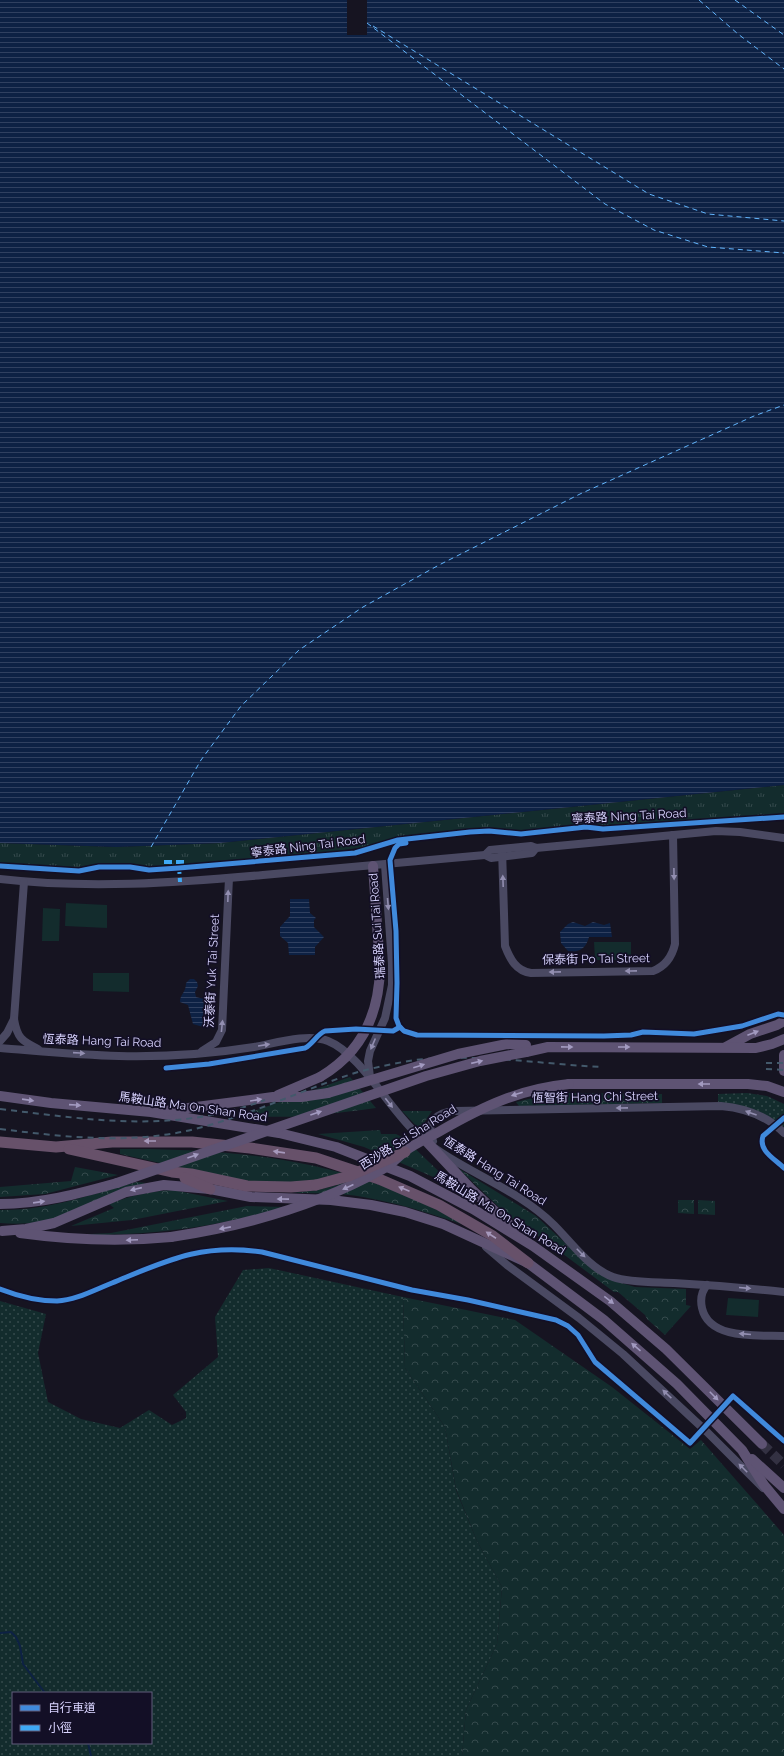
<svg xmlns="http://www.w3.org/2000/svg" width="784" height="1756" viewBox="0 0 784 1756" font-family="Raleway,'Noto Sans TC',sans-serif">
<style>
.grass{fill:url(#grass-dots);fill-rule:evenodd}
.forest{fill:url(#forest-crowns)}
.park{fill:url(#park-tufts)}
.pitch{fill:#132c2d}
.water{fill:url(#water-rules)}
.pier{fill:#161421}
.lines{fill:none;stroke-linecap:round;stroke-linejoin:round}
.stream{stroke:#0d2144;stroke-width:2}
.ferry{stroke:#62b6ff;stroke-width:1;stroke-dasharray:5 4;stroke-linecap:butt}
.major-tunnel{stroke:#333142;stroke-width:10;stroke-dasharray:10 5;stroke-linecap:butt}
.minor{stroke:#4a4962;stroke-width:8}
.major{stroke:#5e5373;stroke-width:10}
.highway{stroke:#67516a;stroke-width:11}
.rail{stroke:#43596b;stroke-width:2;stroke-dasharray:6 5;stroke-linecap:butt}
.major-bridge{stroke:#5e5373;stroke-width:10}
.highway-bridge{stroke:#67516a;stroke-width:11}
.quiet{stroke:#3fa9f5;stroke-width:4;stroke-dasharray:8 4;stroke-linecap:butt}
.cycleway-casing{stroke:#130f26;stroke-width:8}
.cycleway{stroke:#408adc;stroke-width:5}
.oneway{fill:#928eb0}
.oneway2{fill:#a29ac0}
.oneway3{fill:#a699bc}
.labels{text-anchor:middle;stroke-width:3.5;stroke-linejoin:round;paint-order:stroke}
.street-label{font-size:12px;fill:#d9d4ff;stroke:#130f26}
</style>
<defs>
<pattern id="grass-dots" width="8" height="8" patternUnits="userSpaceOnUse"><rect width="8" height="8" fill="#132c2d"/><path d="M2 2h.1M6 6h.1" fill="none" stroke="#354a4c" stroke-width="1.8" stroke-linecap="round"/></pattern>
<pattern id="forest-crowns" width="20" height="18" patternUnits="userSpaceOnUse"><rect width="20" height="18" fill="#132c2d"/><path d="M2 6a3 3 0 1 1 6 0M12 15a3 3 0 1 1 6 0" fill="none" stroke="#354a4c"/></pattern>
<pattern id="park-tufts" width="24" height="20" patternUnits="userSpaceOnUse"><rect width="24" height="20" fill="#132c2d"/><path d="M3 7l-1-3M5 7V3M7 7l1-3M15 17l-1-3M17 17v-4M19 17l1-3" fill="none" stroke="#354a4c"/></pattern>
<pattern id="water-rules" width="6" height="5" patternUnits="userSpaceOnUse"><rect width="6" height="5" fill="#0d2144"/><path d="M0 2.5h6" fill="none" stroke="#304060"/></pattern>
</defs>
<rect width="100%" height="100%" fill="#161421"/>
<!-- grass -->
<g class="grass">
<path d="M747,1093l20,3 17,8v23c-21,-16 -40,-23 -66,-24v-9z"/>
<path d="M269,1268l134,29 2,71 40,59 11,63 21,51 25,46 -5,57 -31,66 -4,46h-462v-455l46,13 -8,39 10,49 33,17 39,9 29,-18 23,15 14,-7v-6l-13,-17 45,-38 -3,-40 28,-47zM13,1693h138v50h-138z"/>
</g>
<!-- forest -->
<g class="forest">
<path d="M350,1077l26,31c-46,6 -87,12 -133,7z"/>
<path d="M565,1093l97,1v9l-143,3 -3,-4 17,-4z"/>
<path d="M402,1111h30l-8,12 2,13z"/>
<path d="M380,1130l1,4h15l8,4 50,48 -90,-39 -46,-13z"/>
<path d="M120,1149c80,-1 176,6 251,33 32,11 62,25 91,41l-1,1c-37,-13 -83,-27 -122,-30 -16,-1 -31,-1 -47,-1l26,-3 20,-5 -25,-5 -26,3 -31,-1 -29,-4 -107,-24z"/>
<path d="M75,1167l43,8 -73,19 -45,3v-10l71,-6z"/>
<path d="M458,1168l78,48 40,37 39,28 20,6 51,2v16l5,1 -26,29 -18,-16 -2,-4 -27,-23h-4l-67,-50 -22,-14 -21,-16z"/>
<path d="M137,1182l9,1c-29,7 -54,23 -82,33 -21,7 -43,9 -64,7v-13c47,1 92,-16 137,-28z"/>
<path d="M173,1190l55,11 -96,19 -61,6 43,-18 -5,-4c21,-8 41,-13 64,-14z"/>
<path d="M678,1200h16v14l-16,-1z"/>
<path d="M698,1200l17,1v14l-17,-1z"/>
<path d="M247,1206l38,1c-18,5 -37,11 -56,14 -53,11 -105,15 -159,14l41,-2z"/>
<path d="M403,1297l112,23 97,67 78,62 11,-9 83,95v221h-322l4,-46 31,-66 5,-57 -25,-46 -21,-52 -11,-62 -40,-59z"/>
</g>
<!-- park -->
<path class="park" d="M784,785v29l-182,12 -16,-1 -63,6 -28,-3 -18,1 -85,9 -29,9 -24,4 -188,16 -23,-3h-30l-20,4 -78,-4v-21l116,4 104,-4z"/>
<!-- pitch -->
<g class="pitch">
<path d="M66,903l41,2v23l-42,-2z"/>
<path d="M43,908l17,1 -1,32h-17z"/>
<path d="M594,942h37v18h-36z"/>
<path d="M93,973h36v19l-36,-1z"/>
<path d="M728,1298l31,2 -1,17 -32,-2z"/>
</g>
<!-- water -->
<g class="water">
<path d="M0,0h347v35h20v-35h417v785l-564,58 -104,4 -116,-4z"/>
<path d="M290,899h19l1,14 6,5 -2,2v7l10,10 -9,10v8h-26l-1,-12 -8,-7v-9l10,-11z"/>
<path d="M573,922l12,4 8,-4 11,3 6,-2 2,14h-23c-3,11 -9,16 -21,14l-7,-8 -1,-11 8,-8z"/>
<path d="M190,979h4l3,3 1,4 -3,6 1,5 8,2 -1,28 -10,-3 -5,-19 -8,-3c0,-8 6,-9 6,-19z"/>
</g>
<!-- pier -->
<path class="pier" d="M347,0h2v33h16v-33h2v35h-20z"/>
<g class="lines">
<!-- stream -->
<g class="stream">
<path d="M0,1633l11,-1 5,5 4,9 3,18 22,29"/>
<path d="M88,1743l3,13"/>
</g>
<!-- ferry -->
<g class="ferry">
<path d="M699,0l39,34 46,35"/>
<path d="M735,0l49,35"/>
<path d="M367,23l238,181 49,26 54,17 76,6"/>
<path d="M373,26l276,168 59,20 76,7"/>
<path d="M151,847l50,-87 40,-54 58,-56 64,-43 76,-42 141,-71 174,-78 30,-11"/>
</g>
<!-- major-tunnel -->
<path class="major-tunnel" d="M762,1444l22,21"/>
<!-- minor -->
<g class="minor">
<path d="M502,849l3,97c5,13 11,25 26,27l122,-2c13,-5 19,-14 22,-27l-2,-109"/>
<path d="M485,855l6,3 41,-5 4,-5"/>
<path d="M0,879c87,10 176,4 263,-4 74,-6 148,-13 222,-20l5,-5 41,-4 5,2 180,-17 24,1 44,6"/>
<path d="M24,882l-10,137c3,19 8,22 24,30"/>
<path d="M0,1041l7,-8 7,-14"/>
<path d="M0,1048c39,3 79,7 119,8 45,1 91,-2 135,-9 22,-4 54,-14 74,-6 33,13 62,70 91,95 41,35 97,51 135,89 18,18 35,43 59,52 17,6 43,5 61,6 37,2 73,5 110,9"/>
<path d="M202,1051l14,-9 6,-12 7,-152"/>
<path d="M370,1077l-2,-16 2,-10 15,-33 7,-33v-21l-7,-99"/>
<path d="M433,1141c-9,-18 4,-29 22,-30l266,-5c23,2 46,10 63,27"/>
<path d="M486,1247l21,18 72,53 44,36 84,78 56,56"/>
<path d="M707,1285c-6,7 -7,14 -5,23 7,32 56,27 82,28"/>
</g>
<!-- major -->
<g class="major">
<path d="M373,866l7,102"/>
<path d="M726,1047l24,-13 27,-9 7,-4"/>
<path d="M526,1052l22,-5 208,1 16,-4 12,-5"/>
<path d="M784,1055v16"/>
<path d="M569,1084h179l19,2 17,6"/>
<path d="M278,1095l42,-18"/>
<path d="M0,1096l51,7 100,9 128,21 57,14 74,29 63,33 60,37 77,55 56,48 96,95"/>
<path d="M165,1111l108,-14h28l27,-4"/>
<path d="M427,1142l44,47 43,40"/>
<path d="M0,1204c40,0 78,-10 117,-21"/>
<path d="M2,1231l24,-2 28,-6 72,-31 38,-7 46,4 41,8 80,3 40,5 34,7 38,12 85,39 76,57 73,64 65,66 22,35 20,24"/>
<path d="M20,1233c51,7 100,9 151,4"/>
<path d="M752,1459l32,29"/>
</g>
<!-- highway -->
<g class="highway">
<path d="M0,1142l56,5 56,-5h80l58,6 66,10 63,21 60,26 54,31 35,27"/>
<path d="M69,1149l103,23 19,2 56,12 44,1 25,-2"/>
<path d="M185,1178l25,11"/>
</g>
<!-- rail -->
<g class="rail">
<path d="M766,1063h18"/>
<path d="M766,1069l18,1"/>
<path d="M0,1109c94,11 173,25 265,-9"/>
<path d="M0,1129c65,8 130,16 195,0 56,-14 109,-40 163,-57 19,-5 38,-9 57,-12 62,-7 125,4 187,7"/>
</g>
<!-- major-bridge -->
<g class="major-bridge">
<path d="M320,1077c41,-24 59,-63 60,-109"/>
<path d="M328,1093l130,-39 49,-10 19,1"/>
<path d="M117,1183l309,-107 54,-15 46,-9"/>
<path d="M171,1237c74,-11 145,-31 210,-67 10,-5 16,-12 24,-19 11,-8 25,-14 37,-21 42,-24 78,-41 127,-46"/>
</g>
<!-- highway-bridge -->
<path class="highway-bridge" d="M316,1185l33,-9 56,-24"/>
<!-- quiet -->
<g class="quiet">
<path d="M164,862h22"/>
<path d="M179,866l1,16"/>
</g>
<defs>
<g id="cycleway">
<path d="M406,843l-7,1 -4,4 -5,12 6,71 1,52 -1,35 3,8 5,5 13,4 187,1 27,-1 12,-3 51,2 48,-8 36,-12 6,1"/>
<path d="M0,866l79,5 20,-4h31l19,3 30,-2 176,-15 43,-13 72,-8 19,-1 32,3 65,-7 17,2 181,-12"/>
<path d="M166,1068l43,-4 96,-16c8,-4 12,-14 20,-17l31,-2 37,2 7,-4"/>
<path d="M784,1118l-21,18c-5,15 12,23 21,32"/>
<path d="M0,1289c18,7 37,12 57,12 19,-1 37,-11 55,-18 54,-22 89,-40 150,-31l150,38 56,10 88,20 12,6 10,9 17,27 95,81 43,-47 51,45"/>
</g>
</defs>
<!-- cycleway casing -->
<use href="#cycleway" class="cycleway-casing"/>
<!-- cycleway -->
<use href="#cycleway" class="cycleway"/>
</g>
<!-- one-way arrows -->
<defs><path id="oneway-solid" d="M-6-.8H1V-3.2L6.5 0L1 3.2V.8H-6Z"/></defs>
<g class="oneway">
<use href="#oneway-solid" transform="translate(674 874) rotate(89)"/>
<use href="#oneway-solid" transform="translate(503 881) rotate(-92)"/>
<use href="#oneway-solid" transform="translate(228 896) rotate(-88)"/>
<use href="#oneway-solid" transform="translate(388 904) rotate(85)"/>
<use href="#oneway-solid" transform="translate(631 971) rotate(179)"/>
<use href="#oneway-solid" transform="translate(555 972) rotate(179)"/>
<use href="#oneway-solid" transform="translate(222 1026) rotate(-84)"/>
<use href="#oneway-solid" transform="translate(373 1044) rotate(113)"/>
<use href="#oneway-solid" transform="translate(264 1045) rotate(-9)"/>
<use href="#oneway-solid" transform="translate(79 1053) rotate(4)"/>
<use href="#oneway-solid" transform="translate(389 1103) rotate(52)"/>
<use href="#oneway-solid" transform="translate(622 1108) rotate(179)"/>
<use href="#oneway-solid" transform="translate(751 1113) rotate(-160)"/>
<use href="#oneway-solid" transform="translate(581 1253) rotate(45)"/>
<use href="#oneway-solid" transform="translate(745 1288) rotate(5)"/>
<use href="#oneway-solid" transform="translate(745 1334) rotate(-175)"/>
<use href="#oneway-solid" transform="translate(667 1394) rotate(-137)"/>
<use href="#oneway-solid" transform="translate(743 1468) rotate(-135)"/>
</g>
<g class="oneway2">
<use href="#oneway-solid" transform="translate(753 1033) rotate(-21)"/>
<use href="#oneway-solid" transform="translate(567 1047) rotate(1)"/>
<use href="#oneway-solid" transform="translate(624 1047)"/>
<use href="#oneway-solid" transform="translate(477 1062) rotate(-13)"/>
<use href="#oneway-solid" transform="translate(419 1066) rotate(-17)"/>
<use href="#oneway-solid" transform="translate(704 1084) rotate(-180)"/>
<use href="#oneway-solid" transform="translate(517 1094) rotate(162)"/>
<use href="#oneway-solid" transform="translate(28 1100) rotate(8)"/>
<use href="#oneway-solid" transform="translate(256 1100) rotate(-9)"/>
<use href="#oneway-solid" transform="translate(75 1105) rotate(4)"/>
<use href="#oneway-solid" transform="translate(316 1113) rotate(-19)"/>
<use href="#oneway-solid" transform="translate(193 1156) rotate(-20)"/>
<use href="#oneway-solid" transform="translate(348 1187) rotate(155)"/>
<use href="#oneway-solid" transform="translate(136 1189) rotate(167)"/>
<use href="#oneway-solid" transform="translate(283 1199) rotate(-179)"/>
<use href="#oneway-solid" transform="translate(39 1202) rotate(-8)"/>
<use href="#oneway-solid" transform="translate(225 1228) rotate(169)"/>
<use href="#oneway-solid" transform="translate(132 1240) rotate(177)"/>
<use href="#oneway-solid" transform="translate(609 1300) rotate(38)"/>
<use href="#oneway-solid" transform="translate(636 1347) rotate(-139)"/>
<use href="#oneway-solid" transform="translate(714 1396) rotate(45)"/>
</g>
<g class="oneway3">
<use href="#oneway-solid" transform="translate(150 1141) rotate(-180)"/>
<use href="#oneway-solid" transform="translate(279 1152) rotate(-172)"/>
<use href="#oneway-solid" transform="translate(404 1189) rotate(-157)"/>
<use href="#oneway-solid" transform="translate(491 1235) rotate(-147)"/>
</g>
<g class="labels">
<!-- street labels -->
<g class="street-label">
<text transform="translate(629 816) rotate(-3)" y="4">寧泰路 Ning Tai Road</text>
<text transform="translate(308 846) rotate(-7)" y="4">寧泰路 Ning Tai Road</text>
<text transform="translate(377 926) rotate(-94)" y="4">瑞泰路 Sui Tai Road</text>
<text transform="translate(596 959) rotate(-1)" y="4">保泰街 Po Tai Street</text>
<text transform="translate(212 971) rotate(-87)" y="4">沃泰街 Yuk Tai Street</text>
<text transform="translate(102 1041) rotate(2)" y="4">恆泰路 Hang Tai Road</text>
<text transform="translate(595 1097) rotate(-1)" y="4">恆智街 Hang Chi Street</text>
<text transform="translate(193 1107) rotate(8)" y="4">馬鞍山路 Ma On Shan Road</text>
<text transform="translate(408 1137) rotate(-32)" y="4">西沙路 Sai Sha Road</text>
<text transform="translate(495 1171) rotate(32)" y="4">恆泰路 Hang Tai Road</text>
<text transform="translate(500 1213) rotate(31)" y="4">馬鞍山路 Ma On Shan Road</text>
</g>
</g>
<!-- legend -->
<rect x="12" y="1692" width="140" height="52" fill="#130f26" stroke="#625e7d"/>
<rect x="20" y="1705" width="20" height="6" fill="#408adc" stroke="#625e7d"/>
<text x="48" y="1712" font-size="12" fill="#d9d4ff">自行車道</text>
<rect x="20" y="1725" width="20" height="6" fill="#3fa9f5" stroke="#625e7d"/>
<text x="48" y="1732" font-size="12" fill="#d9d4ff">小徑</text>
</svg>
